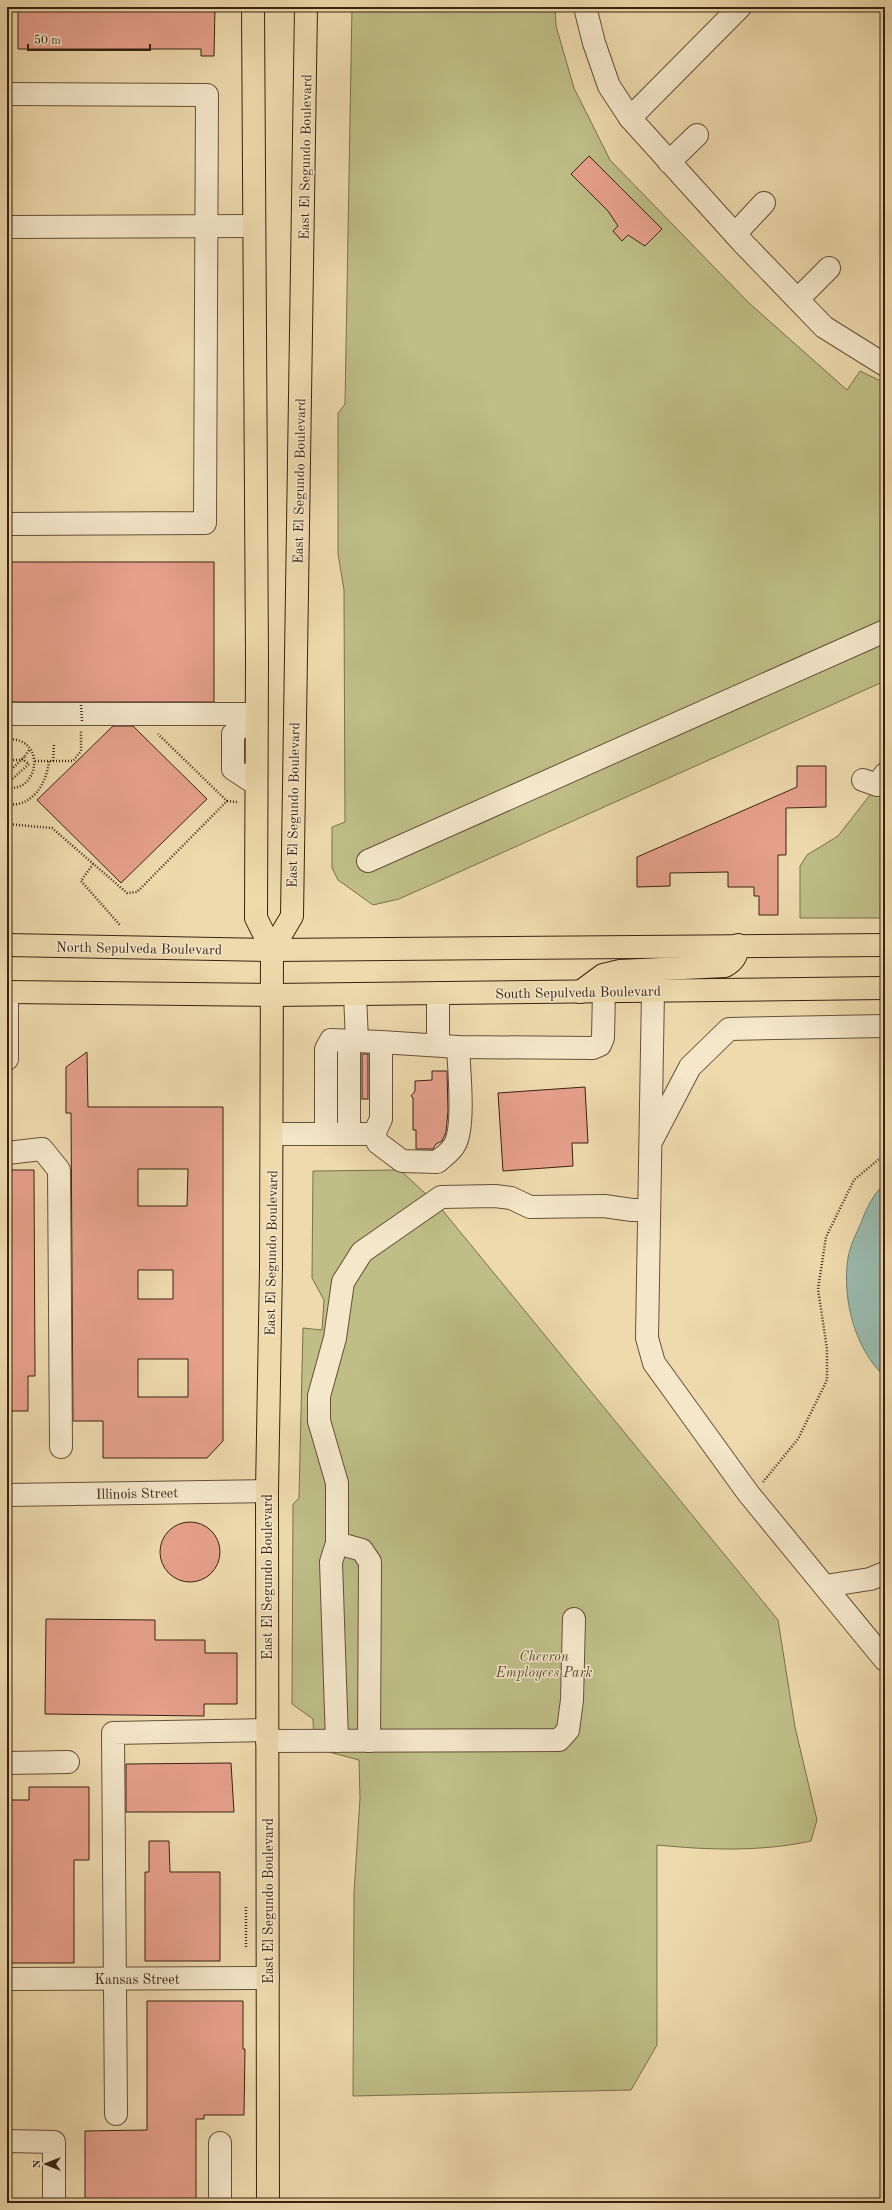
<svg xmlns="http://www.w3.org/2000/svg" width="892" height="2210" viewBox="0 0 892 2210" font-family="'Old Standard TT',serif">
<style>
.green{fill:#bebe86;stroke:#7b704c}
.water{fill:#99baad;stroke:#727d6f}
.building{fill:#e6a08c;stroke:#382213;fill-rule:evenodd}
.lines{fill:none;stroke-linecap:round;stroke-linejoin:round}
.minor-casing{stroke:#66503a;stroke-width:24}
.major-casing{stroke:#382213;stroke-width:24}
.highway-casing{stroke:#382213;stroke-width:24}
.path{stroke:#382213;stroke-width:2.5;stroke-dasharray:1 2;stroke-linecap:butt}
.minor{stroke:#f4e7ca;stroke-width:22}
.major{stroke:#eedaad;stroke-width:22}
.highway{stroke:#eedaad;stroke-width:22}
.path-bridge{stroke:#382213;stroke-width:2.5;stroke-dasharray:1 2;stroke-linecap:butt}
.labels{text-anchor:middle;stroke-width:3;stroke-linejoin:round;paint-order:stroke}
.street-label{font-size:14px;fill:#382213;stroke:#f4e7ca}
.park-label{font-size:14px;font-style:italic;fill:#5a4930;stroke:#f4e7ca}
</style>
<rect width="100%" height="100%" fill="#eedaad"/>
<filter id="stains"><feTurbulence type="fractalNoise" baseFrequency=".005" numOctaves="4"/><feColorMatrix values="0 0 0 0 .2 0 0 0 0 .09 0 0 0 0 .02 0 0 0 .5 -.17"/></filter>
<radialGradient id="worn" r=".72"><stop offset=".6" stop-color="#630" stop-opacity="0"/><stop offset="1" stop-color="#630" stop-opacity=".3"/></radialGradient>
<!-- green -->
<g class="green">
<path d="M352,7h203l1,19 18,62 36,72 139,143 98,87 13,-19 25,12v298l-486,218 -26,6 -35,-25 -6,-12v-41l13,-5 -1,-232 -6,-36v-141l7,-9z"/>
<path d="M885,752v166h-85v-52l7,-11 31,-19 35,-45z"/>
<path d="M400,1170l39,36 339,414 17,107 22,93 -6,21c-50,11 -104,9 -154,4v200l-26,45 -278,6 1,-203 6,-95 -1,-38 -45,-12 -1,-29 -21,-15 1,-200 6,-6 4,-170 19,2 2,-30 -12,-22 1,-107z"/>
</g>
<!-- water -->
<path class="water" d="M885,1184v193c-31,-29 -43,-79 -37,-119 2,-12 8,-24 13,-35 5,-14 12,-29 24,-39z"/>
<!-- building -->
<g class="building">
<path d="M18,7h197l-1,49h-13v-7h-183z"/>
<path d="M589,156l73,73 -17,17 -17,-11 -6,6 -9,-10 5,-5 -10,-15 -37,-37z"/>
<rect x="7" y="562" width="207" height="140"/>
<path d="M113,726h20l74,73 -86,84 -84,-83z"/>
<path d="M797,766h29v41l-40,1v47h-8v60h-19v-19h-5v-9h-26v-15l-58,1v13l-33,1v-30l160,-70z"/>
<path d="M87,1052l1,55h135v334l-16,17h-104v-37h-30l-2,-308h-5v-46zM138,1169h50l-1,37h-49zM138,1270h35v29h-35zM138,1359h50v38h-50z"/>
<rect x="362" y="1054" width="6" height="45"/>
<path d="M432,1071h15l1,40 -2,21 -4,9 -6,3 -3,5h-17v-19h-3v-32l-2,-2 4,-5v-10l17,-1z"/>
<path d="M585,1087l3,56h-16l1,23 -70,5 -5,-78z"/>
<path d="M7,1170h27l1,206h-7v35h-21z"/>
<circle cx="190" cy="1552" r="30"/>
<path d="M46,1619l109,1v20h50v13h32v51h-33v12l-159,-2z"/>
<path d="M231,1763l3,49h-108v-48z"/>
<path d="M29,1787h60v73h-15v103h-67v-163h22z"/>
<path d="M149,1841h20l1,31h50v89h-75v-89h4z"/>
<path d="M147,2001h96v48h2l-1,66h-40v4h-8v84h-111v-72l62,-1z"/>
</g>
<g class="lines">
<defs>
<g id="minor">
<path d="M585,7l9,36 15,43 21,32 112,124 82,85 61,38"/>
<path d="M7,94l200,1 -2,428 -198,1"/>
<path d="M630,118l110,-111"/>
<path d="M669,162l28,-27"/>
<path d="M7,227l246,-1"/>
<path d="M735,234l29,-31"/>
<path d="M798,299l31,-31"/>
<path d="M7,714h249"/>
<path d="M256,714l-23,20v35l23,15"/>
<path d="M863,780l14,5 8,-11"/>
<path d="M368,861l517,-230"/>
<path d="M653,991l-6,347 7,25 94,130 137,167"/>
<path d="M355,994l2,47"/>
<path d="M7,996v63"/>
<path d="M438,1045v-52"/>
<path d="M272,1134h102l7,-15v-77l77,5 135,1 7,-3 3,-7 1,-47"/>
<path d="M326,1134v-85l5,-9 50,2"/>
<path d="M349,1134v-93"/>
<path d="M374,1134l4,9 24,18 35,1c6,-5 15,-11 18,-18 10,-18 4,-74 3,-97"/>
<path d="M653,1138l37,-71 39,-38 156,-3"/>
<path d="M7,1153l35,-4 17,21 2,277"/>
<path d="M7,1495l260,-4"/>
<path d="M337,1543l25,7 8,12 -1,179"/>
<path d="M825,1586l45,-7 15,-6"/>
<path d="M267,1741l292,-1 9,-10 4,-30 2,-81"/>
<path d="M337,1741l-6,-179 6,-19v-60l-18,-62v-25l16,-58 8,-56 19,-30 79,-55 54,-1 16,2 19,9 74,-1 28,4h17"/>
<path d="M7,1763l61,-1"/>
<path d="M7,1979l261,-1"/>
<path d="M116,2114l-3,-381 154,-3"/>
<path d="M7,2141l47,1v61"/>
<path d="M220,2143v60"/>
</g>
<g id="major">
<path d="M253,7l4,652 -1,259 16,32 -1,318 -4,223 1,712"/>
<path d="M272,950l20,-34 14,-909"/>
</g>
<g id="highway">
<path d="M7,945l265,5 613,-5"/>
<path d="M7,992l265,3 613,-7"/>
<path d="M580,992l23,-17 17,-4 105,-5c9,-5 12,-10 13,-21"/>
</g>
</defs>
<!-- minor casing -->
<use href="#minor" class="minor-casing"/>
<!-- major casing -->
<use href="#major" class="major-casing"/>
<!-- highway casing -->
<use href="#highway" class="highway-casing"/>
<!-- path -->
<g class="path">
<path d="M7,739c42,-1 30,56 0,48"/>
<path d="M25,756l5,-7"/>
<path d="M35,761h38l8,-10v-20"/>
<path d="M53,761l1,-17"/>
<path d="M7,766l4,4 11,-11 7,5 -18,16 -4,-4"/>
<path d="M227,801l10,1"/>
<path d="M7,804c26,4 40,-22 42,-43"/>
<path d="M11,804v-16"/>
<path d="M7,824l45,4 75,65 10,-1 90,-91 -69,-67"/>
<path d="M93,864l-12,17 39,44"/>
<path d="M763,1482l35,-43 29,-59v-31l-9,-60 8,-52 28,-57 31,-26"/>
<path d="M246,1907v41"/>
</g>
<!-- minor -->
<use href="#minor" class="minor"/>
<!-- major -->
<use href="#major" class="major"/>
<!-- highway -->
<use href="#highway" class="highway"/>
<!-- path-bridge -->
<g class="path-bridge">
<path d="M81,705l1,16"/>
<path d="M7,760h15l3,-4"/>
</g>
</g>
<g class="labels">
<!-- street labels -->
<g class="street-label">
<text transform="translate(305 157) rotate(-89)" y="5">East El Segundo Boulevard</text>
<text transform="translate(299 481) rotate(-89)" y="5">East El Segundo Boulevard</text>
<text transform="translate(293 805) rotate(-89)" y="5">East El Segundo Boulevard</text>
<text transform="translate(139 948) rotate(1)" y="5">North Sepulveda Boulevard</text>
<text transform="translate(578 992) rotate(-1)" y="5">South Sepulveda Boulevard</text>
<text transform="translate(271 1253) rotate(-89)" y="5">East El Segundo Boulevard</text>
<text transform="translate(137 1493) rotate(-1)" y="5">Illinois Street</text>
<text transform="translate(267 1577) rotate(-90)" y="5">East El Segundo Boulevard</text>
<text transform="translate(268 1901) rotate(-90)" y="5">East El Segundo Boulevard</text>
<text x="137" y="1984">Kansas Street</text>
</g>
<!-- park labels -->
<g class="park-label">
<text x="544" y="1661">Chevron<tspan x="544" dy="16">Employees Park</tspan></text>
</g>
</g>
<!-- margin -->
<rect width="892" height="2210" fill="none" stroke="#eedaad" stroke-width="24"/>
<rect x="8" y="8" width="876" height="2194" fill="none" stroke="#382213" stroke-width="2"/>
<rect x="12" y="12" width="868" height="2186" fill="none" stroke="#382213"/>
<!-- north arrow -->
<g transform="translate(46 2164) rotate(270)" stroke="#f4e7ca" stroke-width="3" paint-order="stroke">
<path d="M0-3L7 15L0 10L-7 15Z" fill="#382213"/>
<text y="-6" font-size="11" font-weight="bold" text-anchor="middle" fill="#382213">N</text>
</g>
<!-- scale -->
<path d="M28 44v6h122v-6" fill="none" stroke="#382213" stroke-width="2"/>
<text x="34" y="44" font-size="12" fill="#382213" stroke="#f4e7ca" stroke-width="3" paint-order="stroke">50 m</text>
<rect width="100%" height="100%" filter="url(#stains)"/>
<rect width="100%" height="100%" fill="url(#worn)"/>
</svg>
